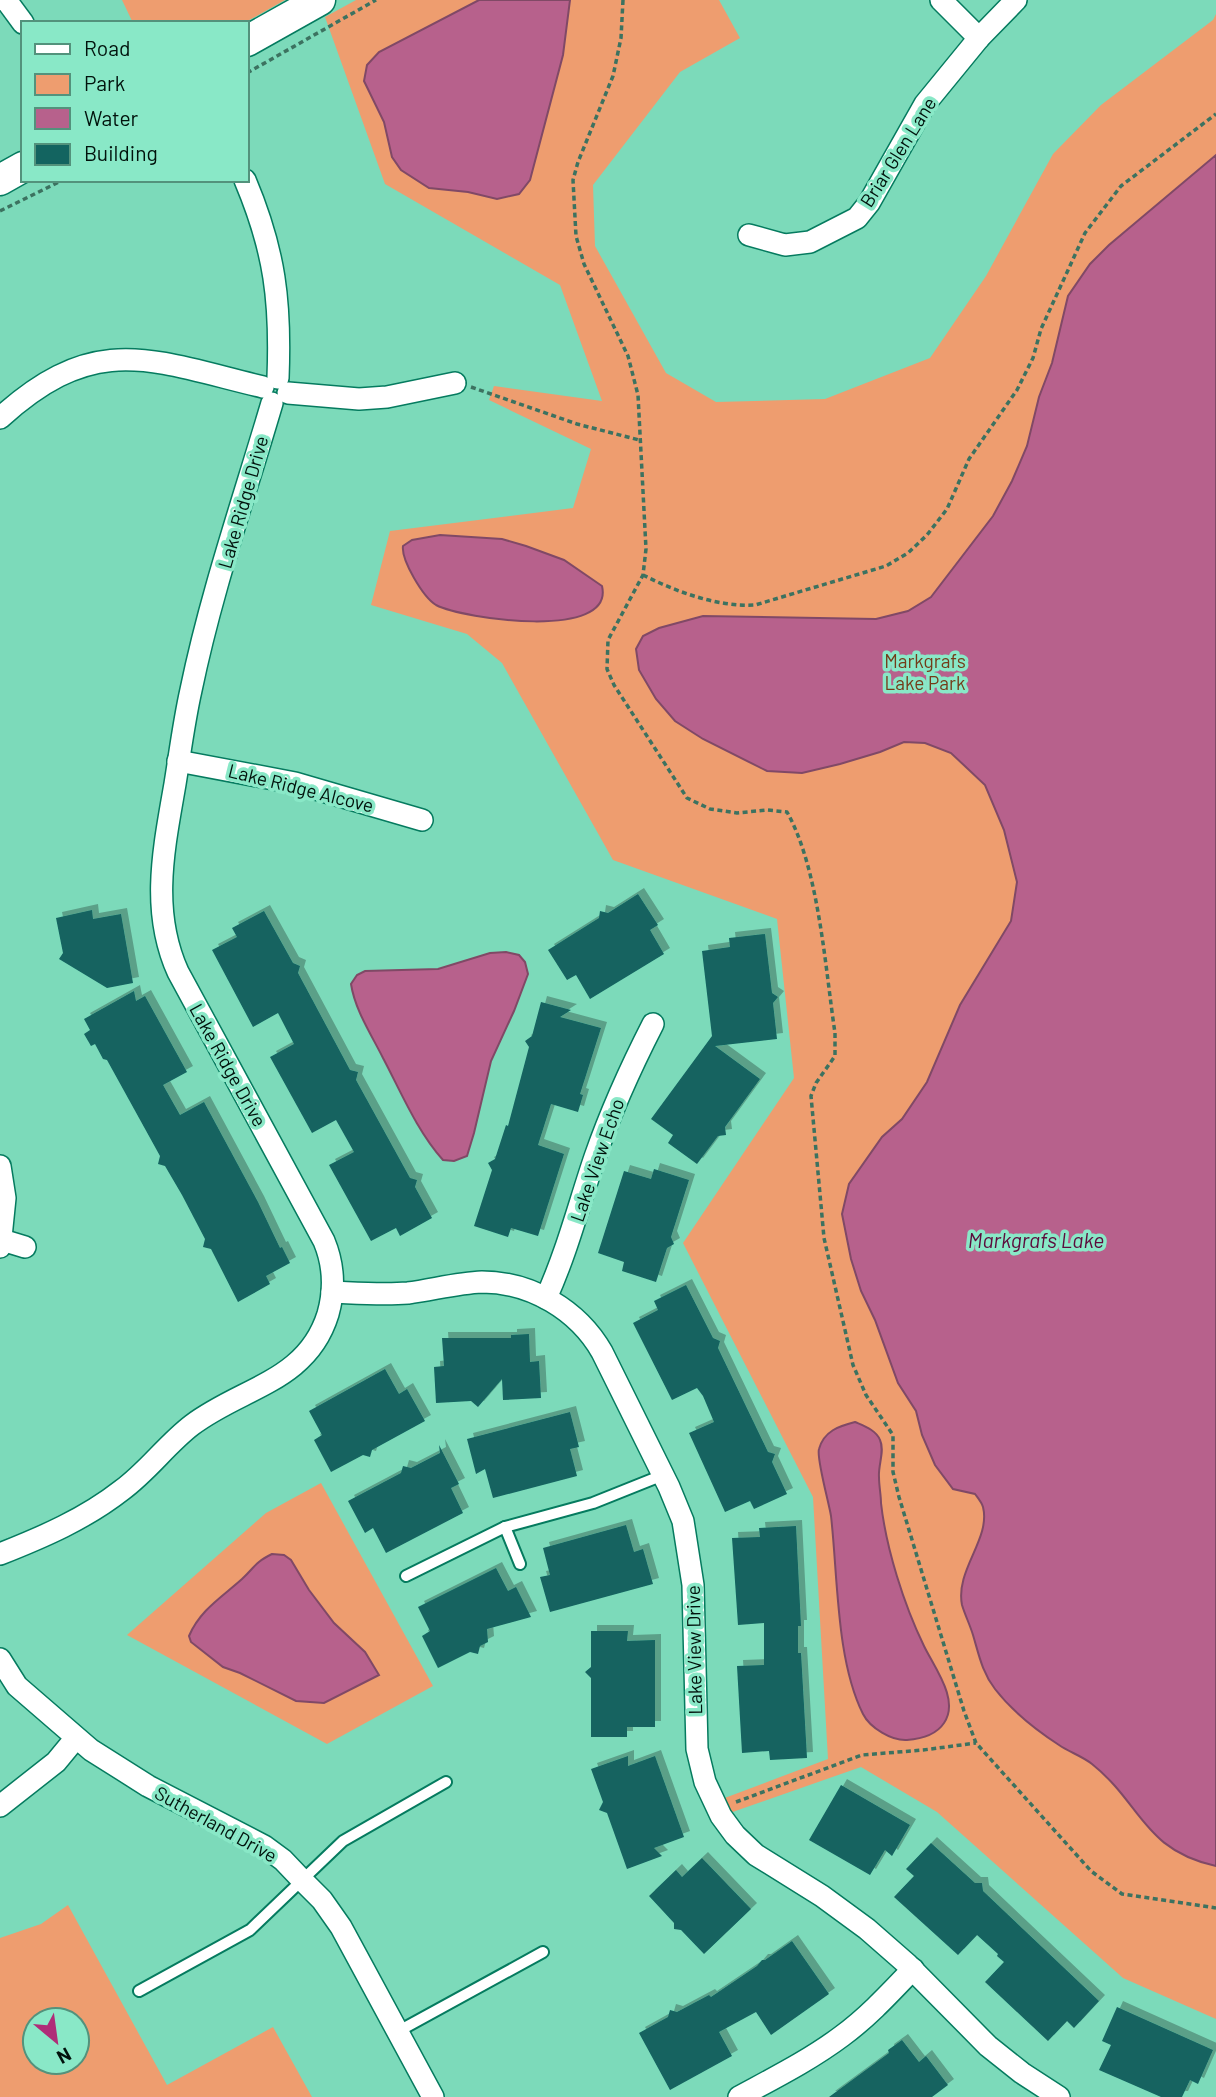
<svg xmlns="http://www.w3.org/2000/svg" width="1216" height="2097" viewBox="0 0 1216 2097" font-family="Barlow,sans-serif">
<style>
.green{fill:#ee9d6f;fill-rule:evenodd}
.water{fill:#b7618c;stroke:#804966;stroke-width:2}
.building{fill:#136460;filter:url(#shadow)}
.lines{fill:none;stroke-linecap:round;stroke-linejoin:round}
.lane-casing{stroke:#057b5f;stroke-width:14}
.street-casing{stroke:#057b5f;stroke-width:24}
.secondary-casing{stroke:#057b5f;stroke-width:33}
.path{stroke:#3c7260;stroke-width:3.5;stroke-dasharray:5 3.5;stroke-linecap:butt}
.lane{stroke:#fff;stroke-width:10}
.street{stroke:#fff;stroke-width:21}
.secondary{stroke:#fff;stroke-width:30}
.labels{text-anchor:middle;stroke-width:7;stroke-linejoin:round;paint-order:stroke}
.street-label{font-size:19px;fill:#01120c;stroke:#89e8c7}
.park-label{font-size:19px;fill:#733c19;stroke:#89e8c7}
.water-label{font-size:21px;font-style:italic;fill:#5c0b3c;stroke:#89e8c7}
</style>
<defs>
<filter id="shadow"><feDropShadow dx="6" dy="-6" stdDeviation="0" flood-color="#0004"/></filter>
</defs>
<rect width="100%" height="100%" fill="#7cdaba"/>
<!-- green -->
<g class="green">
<path d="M122,0h163l-41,23h-111z"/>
<path d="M356,0h363l21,38 -60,34 -87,113 2,61 71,127 50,29 109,-3 105,-41 56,-82 67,-122 48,-49 112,-85 3,-6v2005l-93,-41 -186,-166 -76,-45 -140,49 -7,-14 114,-43 -15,-262 -130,-254 111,-165 -17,-159 -164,-59 -111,-197 -35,-29 -96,-29 19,-74 183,-23 18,-59 -102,-49 5,-14 108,15 -42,-116 -175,-101 -60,-167z"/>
<path d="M321,1483l112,203 -106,58 -200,-109 139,-122z"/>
<path d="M68,1905l99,180 106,-58 39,70h-312v-159l41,-14zM35,2020h42v42h-42z"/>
</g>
<!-- water -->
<g class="water">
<path d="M479,0h91l-7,55 -33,125 -11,14 -22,5 -29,-7 -39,-4 -28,-18 -9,-13 -8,-35 -20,-41 3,-16 12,-13z"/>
<path d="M1216,155v1711c-73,-16 -74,-62 -124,-102 -10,-8 -23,-12 -33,-19 -23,-15 -47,-34 -64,-56 -13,-17 -16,-34 -22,-54 -3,-10 -8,-20 -11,-30 -7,-35 29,-66 21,-98 -1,-4 -5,-9 -8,-13l-22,-5 -18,-24 -13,-30 -6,-24 -18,-28 -23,-63 -14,-29 -10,-32 -9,-45 7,-30 33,-47 20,-18 25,-37 33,-77 51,-84 6,-39 -13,-52 -19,-45 -34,-32 -26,-10 -21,-1 -24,10 -40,12 -38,9 -35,-2 -64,-32 -28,-18 -19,-22 -17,-29 -3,-21 7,-13 16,-8 44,-12 173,3 32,-8 23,-14 62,-81 19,-35 15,-35 12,-49 13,-34 16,-67 22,-32 19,-19z"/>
<path d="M440,535l62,4 24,7 38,14 38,26c13,55 -139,33 -166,19 -13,-8 -35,-45 -33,-59l9,-6z"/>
<path d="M506,952l13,3 6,7 3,12 -14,37 -23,50 -17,72 -7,23 -13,5 -11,-1c-26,-29 -42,-68 -60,-102 -12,-24 -28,-48 -32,-74l6,-9 8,-4 73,-2 52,-16z"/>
<path d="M855,1422c9,4 21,8 25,18 5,11 -2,25 -1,37 0,9 2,18 2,26 5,45 23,102 43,143 10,21 36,54 20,77 -8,12 -24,16 -37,17 -15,1 -37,-12 -44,-26 -27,-54 -25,-137 -32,-198 -2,-13 -15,-59 -12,-67 5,-18 20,-23 36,-27z"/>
<path d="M272,1554l12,1 7,5 18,30 25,33 31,29 14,23 -55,28 -28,-2 -56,-28 -17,-6 -32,-25 -2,-6c11,-26 33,-39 53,-57 14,-13 12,-16 30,-25z"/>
</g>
<!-- building -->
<g class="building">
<path d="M638,894l20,31 -8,5 14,24 -74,45 -14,-24 -9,5 -19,-30 51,-32 1,-7 8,2z"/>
<path d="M92,910l1,9 28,-5 12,69 -26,5 -48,-29 4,-6 -7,-35z"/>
<path d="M264,911l29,52 7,3 -2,7 52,97 8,2 -2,8 54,98 7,2 -2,7 17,31 -32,18 -4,-8 -25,13 -42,-76 25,-13 -18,-32 -24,13 -42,-76 24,-13 -16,-31 -25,14 -41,-77 25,-13 -5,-9z"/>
<path d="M765,934l7,59 6,4 -5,6 4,36 -62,7 45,33 -35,48 1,8 -8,1 -21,28 -29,-21 5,-8 -22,-16 61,-83 -10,-85 28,-4 -1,-9z"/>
<path d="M134,991l2,10 9,-5 42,76 -24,13 17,30 24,-13 54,100 22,46 2,-1 8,16 -24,13 4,8 -32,18 -27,-53 -8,-2 2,-8 -23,-44 -17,-29 -7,-2 2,-8 -53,-96 -4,-1 -8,-15 -4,2 -7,-12 6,-4 -6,-11z"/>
<path d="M541,1002l30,8 -11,7 41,11 -21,66 3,1 -5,17 -27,-8 -13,41 26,9 -26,82 -27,-8 -3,9 -34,-11 18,-56 -4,-7 7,-4 11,-34 2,1 21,-79 -4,-6 7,-5z"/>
<path d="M654,1169l35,11 -18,57 3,7 -7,4 -11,34 -34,-11 2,-9 -26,-9 26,-82 27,8z"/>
<path d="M686,1285l27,53 7,3 -2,7 50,104 7,2 -3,8 15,32 -33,15 -4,-8 -25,11 -36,-79 25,-11 -11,-26 -6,-8 -25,12 -39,-77 25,-13 -4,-9z"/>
<path d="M529,1334l1,28 9,-1 2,37 -38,2 -1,-21 -24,28 -7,-6 -35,2 -2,-36 10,-1 -2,-28h69v-3z"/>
<path d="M385,1369l14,25 8,-5 18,32 -53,29 -2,7 -7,-2 -32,17 -17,-32 8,-5 -13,-24z"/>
<path d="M570,1412l9,35 -9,2 7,27 -84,22 -8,-29 -9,5 -9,-35z"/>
<path d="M439,1445l20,39 -8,4 12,25 -77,40 -13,-25 -8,5 -17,-32 53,-28 2,-7 8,2 29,-15z"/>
<path d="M626,1525l8,27 9,-3 10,35 -103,28 -10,-35 10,-2 -7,-27z"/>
<path d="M796,1526l5,100h-3v27h3l6,105 -37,2 -1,-9 -27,2 -5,-87 27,-1v-42l-26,2 -6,-87 28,-1 -1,-9z"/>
<path d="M496,1568l12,23 8,-4 15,30 -44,12 1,13 -8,4 -2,8 -8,-2 -32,16 -16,-32 8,-5 -12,-24z"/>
<path d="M591,1631h37l-1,10 28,-1v87h-28v10h-36v-59l-6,-6 6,-5z"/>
<path d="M628,1756v10l27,-10 29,81 -30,11 8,8 -35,13 -20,-56 -8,-3 4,-8 -12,-33z"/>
<path d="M841,1785l69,40 -18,31 -7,-6 -15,25 -61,-35z"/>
<path d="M931,1843l44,40h7l1,8 116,110 -25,27 -7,-7 -19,20 -63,-59 19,-20 -7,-6 1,-2 -21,-19 -19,20 -64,-58 20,-21 -8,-7z"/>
<path d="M702,1858l49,51 -47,45 -23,-24 -7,-1v-6l-25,-27 27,-26 6,7z"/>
<path d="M792,1941l37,53 -58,41 -15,-23 -37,20 13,24 -62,34 -31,-57 29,-16 2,-7 7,2 32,-17 2,2 46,-31 5,-6h3z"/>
<path d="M1117,2007l96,43 -15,34 -8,-4 -8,17h-21l-62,-27 12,-25 -9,-4z"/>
<path d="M902,2040l17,22 7,-6 22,29 -16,12h-103l60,-44 -1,-3z"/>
</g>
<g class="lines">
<defs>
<g id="lane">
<path d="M505,1527l15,37"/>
<path d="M406,1576l99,-49 88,-24 70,-28"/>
<path d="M139,1991l111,-61 93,-89 103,-59"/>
<path d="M397,2032l146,-80"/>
</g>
<g id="street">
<path d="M6,0l17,23"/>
<path d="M941,0l38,38"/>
<path d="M245,180c30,71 36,122 33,198"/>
<path d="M749,235l36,10 25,-3 47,-24 12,-15 56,-99 54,-66 37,-38"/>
<path d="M288,393l71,6 28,-2 68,-14"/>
<path d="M0,418c96,-87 150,-58 263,-31"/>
<path d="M178,761l117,22 127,37"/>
<path d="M0,1166l5,32 -5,49"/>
<path d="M2,1240l23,7"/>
<path d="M332,1292c25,1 50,3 76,1 24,-3 49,-10 74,-11 49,0 96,28 120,70l67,135 14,34 10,64 4,164 8,33 16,34 14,19 21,20 66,41 45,33 40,35 81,82 34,27 37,24"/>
<path d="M546,1298c21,-46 33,-94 49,-141 16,-46 36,-90 58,-133"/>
<path d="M0,1554c43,-17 85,-35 122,-64 26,-19 45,-46 70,-65 50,-38 115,-43 136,-111 7,-25 6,-49 -4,-73l-146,-269c-28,-62 -14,-124 -3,-188 5,-31 9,-63 16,-94 20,-97 53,-192 81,-287"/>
<path d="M0,1659l17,27 74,64 57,36 116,60 19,14 20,21 19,19 19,27 92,170"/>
<path d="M0,1806l56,-44 19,-23"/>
<path d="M739,2097c35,-19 71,-37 103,-61 26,-19 48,-43 71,-67"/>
</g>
<g id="secondary">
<path d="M247,41l73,-41"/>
<path d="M0,180l23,-13"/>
</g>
</defs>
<!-- lane casing -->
<use href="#lane" class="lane-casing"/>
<!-- street casing -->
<use href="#street" class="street-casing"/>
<!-- secondary casing -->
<use href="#secondary" class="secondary-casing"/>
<!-- path -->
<g class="path">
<path d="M623,0l-2,38 -8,38 -35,86 -5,18 3,56 8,28 44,92 10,39 8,154 -3,26 -35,65 -1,29 7,16 73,113 23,11 27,4 30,-3 20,2c32,57 38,155 48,221v23l-19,27 -5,13 13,142 29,127 13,30 27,40v37l6,25 65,214 12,32 115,128 31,23 94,14"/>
<path d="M247,73l129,-73"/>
<path d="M0,211l63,-31"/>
<path d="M471,387l106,37 62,16"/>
<path d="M643,575c34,17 74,32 112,30l131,-39 22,-13 19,-18 20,-26 22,-50 48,-69 16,-32 8,-29 44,-96 36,-47 95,-72"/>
<path d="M736,1802l126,-47 61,-5 53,-7"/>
</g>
<!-- lane -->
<use href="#lane" class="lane"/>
<!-- street -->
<use href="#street" class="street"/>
<!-- secondary -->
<use href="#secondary" class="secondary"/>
</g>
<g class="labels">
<!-- street labels -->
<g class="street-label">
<text transform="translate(898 152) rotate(-58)" y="7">Briar Glen Lane</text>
<text transform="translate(243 502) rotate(-74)" y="7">Lake Ridge Drive</text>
<text transform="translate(301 788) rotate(14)" y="7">Lake Ridge Alcove</text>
<text transform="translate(228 1065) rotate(61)" y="7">Lake Ridge Drive</text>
<text transform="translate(597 1160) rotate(-71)" y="7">Lake View Echo</text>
<text transform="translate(694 1650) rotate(-91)" y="7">Lake View Drive</text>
<text transform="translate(216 1824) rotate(29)" y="7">Sutherland Drive</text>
</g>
<!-- park labels -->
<g class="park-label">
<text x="925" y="668">Markgrafs<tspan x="925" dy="22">Lake Park</tspan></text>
</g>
<!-- water labels -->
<g class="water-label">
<text x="1036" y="1248">Markgrafs Lake</text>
</g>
</g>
<!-- legend -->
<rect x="21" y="21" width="228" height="161" fill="#89e8c7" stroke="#53927c" stroke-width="2"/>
<rect x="35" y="44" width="35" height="10" fill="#ffffff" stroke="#53927c" stroke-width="2"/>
<text x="84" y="56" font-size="21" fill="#01120c">Road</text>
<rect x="35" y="74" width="35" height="21" fill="#ee9d6f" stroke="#53927c" stroke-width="2"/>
<text x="84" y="91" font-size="21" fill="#01120c">Park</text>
<rect x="35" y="108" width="35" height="21" fill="#b7618c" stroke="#53927c" stroke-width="2"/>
<text x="84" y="126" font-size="21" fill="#01120c">Water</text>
<rect x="35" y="144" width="35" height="21" fill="#136460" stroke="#53927c" stroke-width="2"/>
<text x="84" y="161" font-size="21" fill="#01120c">Building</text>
<!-- north arrow -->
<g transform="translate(56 2041) rotate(151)"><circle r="33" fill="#89e8c7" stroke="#53927c" stroke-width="2"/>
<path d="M0-5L12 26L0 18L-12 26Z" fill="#af2d78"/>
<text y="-10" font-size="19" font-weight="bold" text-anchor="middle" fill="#01120c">N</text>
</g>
</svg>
